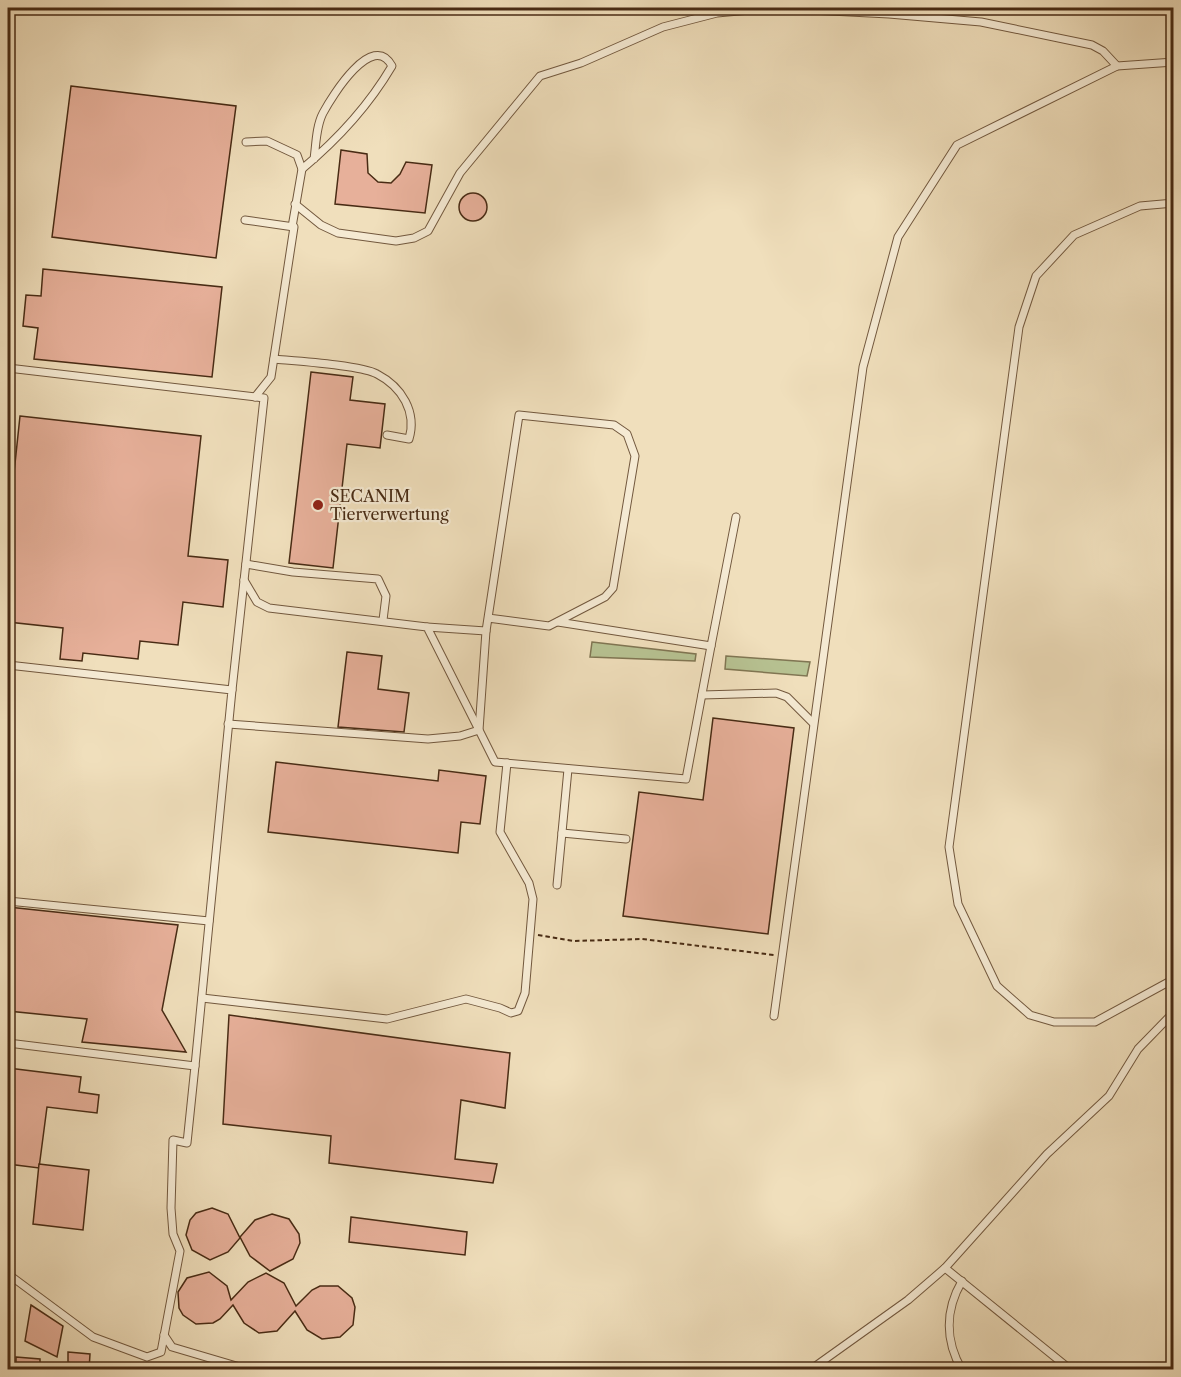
<svg xmlns="http://www.w3.org/2000/svg" width="1181" height="1377" viewBox="0 0 1181 1377" font-family="'Libre Caslon Text',serif">
<style>
.green{fill:#b7c292;stroke:#807653;stroke-width:1.5}
.building{fill:#e7b09a;stroke:#482b14;stroke-width:1.5}
.lines{fill:none;stroke-linecap:round;stroke-linejoin:round}
.service-casing{stroke:#72583e;stroke-width:9}
.path{stroke:#482b14;stroke-width:2;stroke-dasharray:4.5 3;stroke-linecap:butt}
.service{stroke:#f5ead3;stroke-width:7}
.poi-dot{fill:#8f2418;stroke:#f5ead3;stroke-width:2}
.labels{text-anchor:middle;stroke-width:4.5;stroke-linejoin:round;paint-order:stroke}
.poi-label{font-size:16px;fill:#482b14;stroke:#f5ead3;text-anchor:start}
</style>
<rect width="100%" height="100%" fill="#f0dfbc"/>
<filter id="stains"><feTurbulence type="fractalNoise" baseFrequency=".00333" numOctaves="4"/><feColorMatrix values="0 0 0 0 .2 0 0 0 0 .09 0 0 0 0 .02 0 0 0 .5 -.17"/></filter>
<radialGradient id="worn" r=".72"><stop offset=".6" stop-color="#630" stop-opacity="0"/><stop offset="1" stop-color="#630" stop-opacity=".3"/></radialGradient>
<!-- green -->
<g class="green">
<path d="M592,642l104,12 -1,7 -105,-4z"/>
<path d="M726,656l84,6 -3,14 -82,-7z"/>
</g>
<!-- building -->
<g class="building">
<path d="M71,86l165,20 -20,152 -164,-21z"/>
<path d="M341,150l26,4 1,19 10,9 13,1 9,-9 6,-12 26,3 -7,48 -90,-9z"/>
<circle cx="473" cy="207" r="14"/>
<path d="M43,269l179,18 -10,90 -178,-18 4,-31 -15,-2 3,-31 15,1z"/>
<path d="M311,372l42,5 -3,23 35,4 -5,44 -33,-4 -14,124 -44,-5z"/>
<path d="M20,416l181,20 -13,120 40,4 -5,47 -40,-5 -5,43 -38,-4 -2,18 -55,-6 -1,8 -22,-2 3,-31 -55,-6v-92z"/>
<path d="M347,652l35,4 -4,33 31,4 -5,39 -66,-5z"/>
<path d="M713,718l81,10 -26,206 -145,-18 16,-124 64,8z"/>
<path d="M276,762l162,19 1,-11 47,6 -6,48 -19,-2 -3,31 -190,-21z"/>
<path d="M8,907l170,18 -16,85 24,42 -104,-10 5,-23 -79,-8z"/>
<path d="M229,1015l281,38 -5,55 -44,-8 -6,59 42,5 -4,19 -164,-20 2,-27 -108,-12z"/>
<path d="M8,1068l73,9 -2,15 20,3 -2,18 -50,-6 -8,61 -31,-4z"/>
<path d="M39,1164l50,6 -6,60 -50,-6z"/>
<path d="M212,1208l16,6 12,24 -12,14 -18,8 -18,-10 -6,-15 4,-15 6,-7z"/>
<path d="M272,1214l17,5 10,15 1,9 -7,16 -23,12 -20,-15 -10,-19 15,-17z"/>
<path d="M351,1217l116,15 -2,23 -116,-13z"/>
<path d="M209,1272l18,14 4,14 17,-18 18,-9 18,10 12,23 16,-16 8,-4h18l14,12 3,9 -2,18 -13,12 -18,2 -15,-9 -12,-19 -18,20 -18,2 -15,-10 -11,-18 -13,14 -7,4 -17,1 -13,-9 -4,-7 -1,-16 9,-14z"/>
<path d="M31,1305l32,21 -6,31 -32,-16z"/>
<path d="M68,1352l22,2 -1,16 -21,-8z"/>
<path d="M16,1357l24,2v11h-24z"/>
</g>
<g class="lines">
<defs>
<g id="service">
<path d="M246,142l21,-1 30,14 5,14 -10,58"/>
<path d="M302,169c35,-29 67,-64 90,-103 -19,-36 -60,30 -69,47 -7,13 -7,32 -9,46"/>
<path d="M1174,203l-34,3 -66,29 -38,41 -17,51 -70,520 9,57 39,82 33,29 24,7h41l79,-43"/>
<path d="M295,204l26,21 17,8 58,8 18,-3 14,-7 32,-58 80,-97 41,-13 82,-36 54,-14 54,-5 118,6 92,8 111,23 11,6 14,15"/>
<path d="M245,220l49,7 -23,150 -16,20"/>
<path d="M274,359c22,2 87,6 103,15 25,13 40,38 32,65l-22,-4"/>
<path d="M8,368l256,30 -32,292"/>
<path d="M246,564l47,8 85,7 8,17 -3,24"/>
<path d="M558,622l153,24 25,-129"/>
<path d="M427,627l59,4 33,-216 95,10 13,9 8,22 -22,132 -8,9 -56,29 -61,-8"/>
<path d="M486,631l-7,99 16,32 191,17 25,-133"/>
<path d="M8,665l224,25 -37,376"/>
<path d="M702,695l74,-2 11,4 26,26"/>
<path d="M228,724l200,15 32,-3 19,-6 -52,-103 -158,-19 -12,-6 -13,-22"/>
<path d="M562,833l64,6"/>
<path d="M557,885l11,-116"/>
<path d="M8,901l201,20"/>
<path d="M202,998l185,21 79,-20 34,9 11,5 7,-2 7,-18 8,-94 -4,-16 -29,-51 7,-69"/>
<path d="M774,1016l89,-649 35,-130 59,-92 160,-79 57,-4"/>
<path d="M8,1043l187,23 -8,77 -14,-3 -2,68 2,26 7,17 -19,101 -14,5 -54,-20 -85,-63"/>
<path d="M945,1268l126,102"/>
<path d="M962,1281c-17,29 -17,60 0,89"/>
<path d="M164,1335l8,12 78,23"/>
<path d="M810,1370l98,-70 37,-32 102,-114 62,-58 29,-47 36,-37"/>
</g>
</defs>
<!-- service casing -->
<use href="#service" class="service-casing"/>
<!-- path -->
<path class="path" d="M538,935l36,6 68,-2 132,16"/>
<!-- service -->
<use href="#service" class="service"/>
</g>
<!-- markers -->
<circle class="poi-dot" cx="318" cy="505" r="6"/>
<g class="labels">
<!-- poi labels -->
<g class="poi-label">
<text x="330" y="502">SECANIM<tspan x="330" dy="18">Tierverwertung</tspan></text>
</g>
</g>
<!-- margin -->
<rect width="1181" height="1377" fill="none" stroke="#f0dfbc" stroke-width="30"/>
<rect x="9" y="9" width="1163" height="1359" fill="none" stroke="#482b14" stroke-width="3"/>
<rect x="15" y="15" width="1151" height="1347" fill="none" stroke="#482b14" stroke-width="1.5"/>
<rect width="100%" height="100%" filter="url(#stains)"/>
<rect width="100%" height="100%" fill="url(#worn)"/>
</svg>
